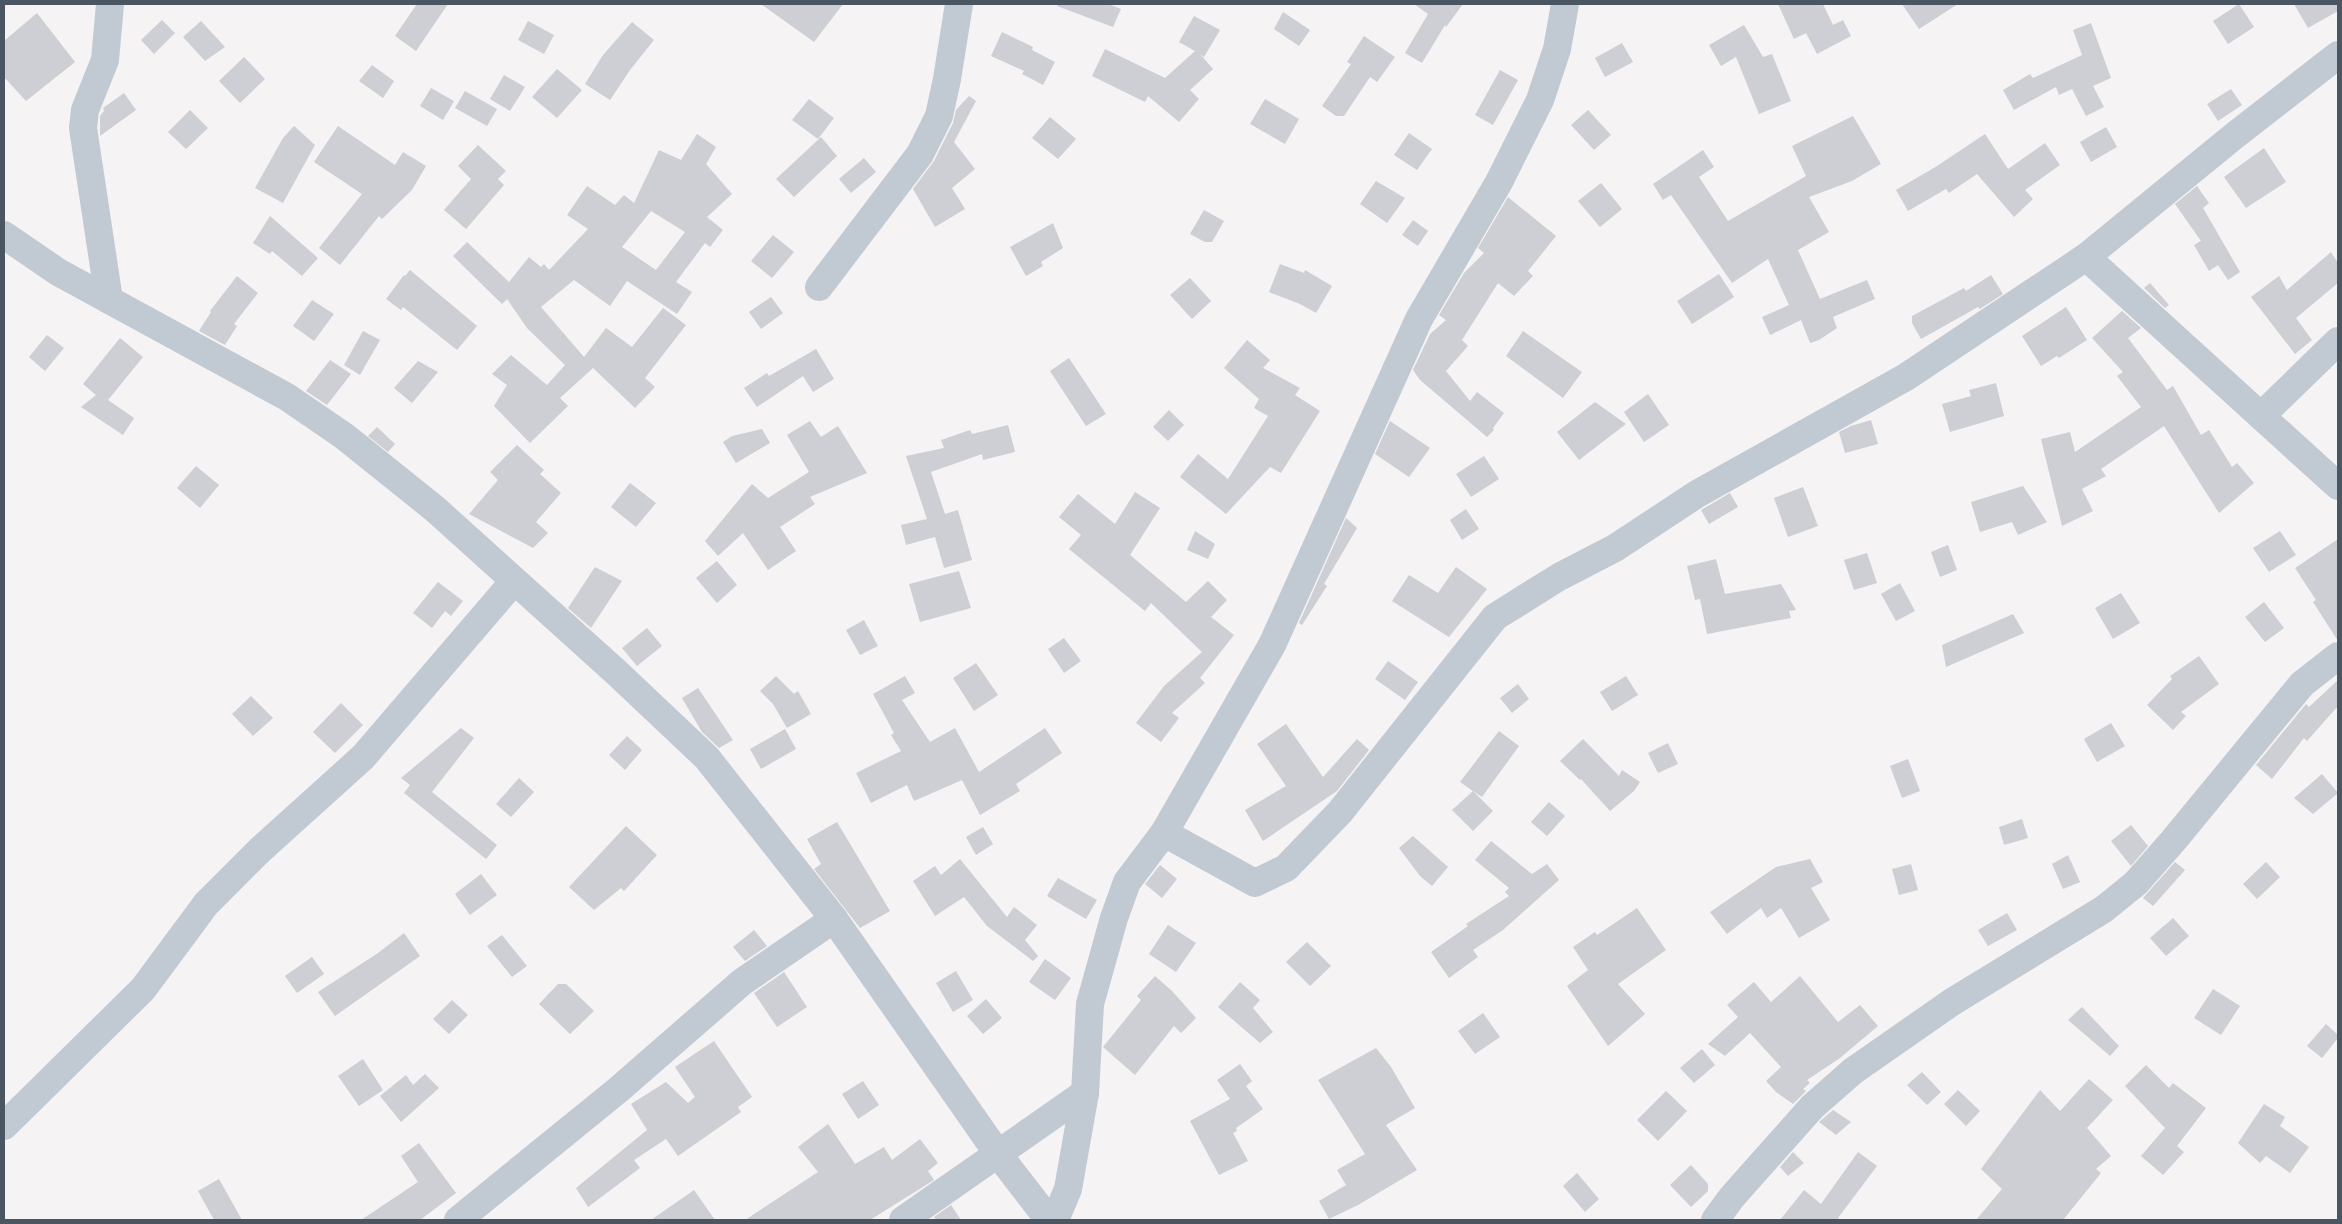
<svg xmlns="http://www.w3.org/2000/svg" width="2342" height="1224" viewBox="0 0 2342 1224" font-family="'Golos Text',sans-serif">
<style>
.building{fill:#cdcfd5;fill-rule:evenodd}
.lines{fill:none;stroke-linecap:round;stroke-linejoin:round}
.street{stroke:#c1cad2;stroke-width:28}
</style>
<rect width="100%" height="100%" fill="#f5f3f3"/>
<!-- building -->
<g class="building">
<path d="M417,4h31l-32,47 -21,-15z"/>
<path d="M761,4h82l-29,38z"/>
<path d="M1058,4h50l13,5 -8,18 -56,-21z"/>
<path d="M1414,4h49l-17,23 -1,-2 -23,38 -17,-10 23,-39z"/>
<path d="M1778,4h45l10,21 10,-5 8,16 -34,18 -11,-21 -12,6z"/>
<path d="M1902,4h56l-39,25z"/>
<path d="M2239,4l15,23 -26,17 -15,-23z"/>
<path d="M2294,4h44v7l-30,17z"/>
<path d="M1283,12l27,18 -11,16 -25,-17z"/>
<path d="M37,13l38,49 -49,39 -22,-24v-36z"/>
<path d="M1194,16l26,14 -16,27 -4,-3 13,15 -23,21 9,9 -20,23 -31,-26 -3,6 -53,-26 13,-27 60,29 30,-27 -16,-9z"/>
<path d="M162,20l13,13 -21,21 -13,-14z"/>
<path d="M201,21l24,26 -20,14 -22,-24z"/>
<path d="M528,21l26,14 -10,19 -26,-14z"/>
<path d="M632,22l22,18 -24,30 -20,30 -25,-16 18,-29z"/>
<path d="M2091,23l20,55 -18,8 11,21 -18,9 -14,-27 -13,6 -3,-8 -42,23 -11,-20 27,-16 3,4 49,-23 -9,-25z"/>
<path d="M1744,25l19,32 9,-3 19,47 -32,13 -23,-57 -15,9 -12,-21z"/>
<path d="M1002,32l31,15 -1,3 23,12 -12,23 -21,-11 2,-3 -33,-15z"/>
<path d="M1364,36l31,21 -18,25 -7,-5 -26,39h-8l-14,-10 29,-42 -4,-2z"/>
<path d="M1622,43l11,19 -28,15 -10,-19z"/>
<path d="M244,57l21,22 -25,24 -21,-22z"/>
<path d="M372,65l22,16 -11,17 -24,-17z"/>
<path d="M557,69l25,21 -25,28 -25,-21z"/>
<path d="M1500,70l18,10 -25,45 -18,-10z"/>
<path d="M504,75l21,12 -15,24 -20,-12z"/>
<path d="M431,88l23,13 -11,19 -23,-14z"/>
<path d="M2231,89l11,16 -24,16 -11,-17z"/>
<path d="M465,91l32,18 -10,17 -32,-18z"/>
<path d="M124,93l12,17 -36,26v-20l4,-5 -1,-3z"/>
<path d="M969,96l7,5 -22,41 21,27 -23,19 13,21 -30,18 -22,-38 21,-28 19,-38 3,-13z"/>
<path d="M809,99l25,19 -16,21 -26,-19z"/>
<path d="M1265,99l34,20 -14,25 -35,-20z"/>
<path d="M190,110l18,18 -22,21 -18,-17z"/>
<path d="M1588,110l23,25 -17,15 -23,-25z"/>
<path d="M1853,116l28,48 -29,17 -43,16 20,35 -31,18 22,49 47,-19 8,19 -42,18 4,11 -18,12 -9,3 -9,-23 -31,15 -8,-18 27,-12 -21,-46 -36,24 -61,-88 -8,5 -10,-16 50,-34 11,17 -15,10 29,44 78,-45 -14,-30z"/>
<path d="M1050,117l26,22 -18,20 -26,-21z"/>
<path d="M294,126l21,19 -32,58 -28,-15 28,-50z"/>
<path d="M338,126l57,39 8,-13 23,14 -14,24 -30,29 -3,-3 -39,49 -21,-17 43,-54 -48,-32z"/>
<path d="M2106,127l11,20 -26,15 -11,-20z"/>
<path d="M1409,133l23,16 -15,21 -23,-15z"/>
<path d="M697,134l19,13 -10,17 26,30 -25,23 16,13 -13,17 -5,-4 -29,39 16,10 -15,22 -50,-33 -17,25 -36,-26 -33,27 43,50 22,-29 26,19 31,-39 23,17 -41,53 10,9 -20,21 -42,-40 -33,30 8,8 -38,37 -36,-37 13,-21 -15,-11 19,-19 36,30 18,-20 -38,-37 -20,-29 -5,5 -49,-48 14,-14 42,40 20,-25 12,10 3,-3 5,6 39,-41 -21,-14 20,-29 28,19 9,-10 10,8 25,-53 22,10zM651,211l34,21 -29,38 -34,-23z"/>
<path d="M1985,134l23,35 37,-26 15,22 -35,25 8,9 -19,18 -37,-43 -28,19 -3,-4 -38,22 -12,-21 41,-24z"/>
<path d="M821,137l16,19 -43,41 -18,-18z"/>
<path d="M478,145l28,26 -8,8 6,6 -38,44 -22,-19 27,-31 -13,-13z"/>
<path d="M2264,148l22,34 -40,26 -22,-31z"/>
<path d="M864,158l12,14 -25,21 -12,-14z"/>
<path d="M1376,181l29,17 -18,25 -27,-19z"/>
<path d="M1601,183l21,26 -22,18 -22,-26z"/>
<path d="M2197,186l12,17 -6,5 37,64 -12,8 -10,-15 -9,6 -15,-26 7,-4 -26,-37z"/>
<path d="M1508,197l48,39 -28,35 5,5 -19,20 -16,-13 -36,57 6,6 -22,25 24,30 7,-9 27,21 -11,15 1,2 -7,7 -67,-57 -7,-10 17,-36 16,-14 -7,-5 25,-42 20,-20 -6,-5z"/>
<path d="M1204,210l20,11 -12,21h-7l-15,-8z"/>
<path d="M270,216l48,42 -16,18 -30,-25 -2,3 -17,-11z"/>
<path d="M1413,220l15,11 -10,15 -16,-11z"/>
<path d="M1053,223l10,25 -22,14 2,4 -17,10 -16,-29z"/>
<path d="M773,235l21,17 -22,26 -21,-17z"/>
<path d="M2331,252l7,11v20l-42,35 16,22 -17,14 -44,-57 28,-21 8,14z"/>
<path d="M1280,264l24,9 1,-3 27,16 -16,27 -16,-9 -31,-12z"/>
<path d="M410,270l67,56 -20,24 -54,-43 -2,3 -15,-11 18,-24 1,1z"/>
<path d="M1719,274l15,23 -42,27 -15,-23z"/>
<path d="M1991,275l12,19 -23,15 -2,-2 -57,32 -9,-16v-7l52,-28 2,3z"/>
<path d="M237,276l21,17 -24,31 3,2 -12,19 -26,-14 12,-19 -1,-1z"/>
<path d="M1190,278l21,23 -19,18 -22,-24z"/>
<path d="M2150,283l19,22 -4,3 -21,-20z"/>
<path d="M771,297l12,16 -22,16 -12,-17z"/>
<path d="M312,300l22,14 -20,27 -21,-15z"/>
<path d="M2066,307l21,33 -28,18 -2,-2 -16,10 -19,-30z"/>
<path d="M2122,311l19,17 -13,10 39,52 6,-4 28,49 8,-5 23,37 5,-4 17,20 -35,30 -55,-87 -63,43 5,7 -24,13 11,22 -31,15 -21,-87 29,-7 5,20 66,-45 -24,-31 6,-4 -31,-34z"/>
<path d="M363,331l17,9 -20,35 -16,-10z"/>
<path d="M1523,331l59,41 -19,26 -57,-42z"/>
<path d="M47,335l17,13 -19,23 -16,-14z"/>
<path d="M120,338l23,19 -35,43 26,18 -11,17 -42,-28 15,-12 -13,-11z"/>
<path d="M1247,340l23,20 -7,8 37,20 -5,7 25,16 -39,62 -11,-6 -44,47 -46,-37 18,-23 30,25 40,-63 -14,-8 5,-9 -35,-31z"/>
<path d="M816,349l18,30 -21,13 -10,-16 -46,31 -13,-19 23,-15 2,3z"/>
<path d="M1069,358l37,56 -20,12 -36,-55z"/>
<path d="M330,360l21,14 -24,31 -21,-14z"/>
<path d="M418,361l20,11 -26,31 -18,-15z"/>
<path d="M1996,383l8,33 -54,16 -8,-28 29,-8 -2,-6z"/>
<path d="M1648,394l21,31 -25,17 -20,-30z"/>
<path d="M1595,402l31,22 -47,36 -22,-28z"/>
<path d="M1169,410l15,15 -16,16 -15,-14z"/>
<path d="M1871,420l7,24 -33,9 -6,-21 12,-6z"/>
<path d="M810,421l11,16 17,-11 29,47 -57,24 5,7 -35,23 16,24 -28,19 -25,-37 -25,23 -13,-15 47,-57 16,14 41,-26 -22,-37z"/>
<path d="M1390,421l40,27 -21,29 -34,-23z"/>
<path d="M1008,425l7,27 -32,8 -1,-6 -51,18 14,42 13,-4 14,50 -28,8 -9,-31 -29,8 -5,-20 26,-6 -21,-63 38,-8 -3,-8 29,-10 2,4z"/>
<path d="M377,427l18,17 -7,8 -20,-16z"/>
<path d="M762,429l8,14 -34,20 -13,-21 9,-6z"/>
<path d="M517,445l27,25 -4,4 21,19 -25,29 12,11 -15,15 -64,-34 29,-34 -8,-8z"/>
<path d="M1484,456l15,23 -28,18 -15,-23z"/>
<path d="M196,466l23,19 -19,23 -23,-20z"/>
<path d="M630,483l26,20 -20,24 -25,-20z"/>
<path d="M2023,486l24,36 -29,13 -6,-13 -32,10 -9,-30z"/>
<path d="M1803,487l15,39 -30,11 -14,-39z"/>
<path d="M1135,492l25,16 -30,47 56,47 22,-21 19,19 -16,17 23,18 -34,43 5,5 -33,30 7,5 -18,24 -25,-19 28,-37 38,-34 -51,-49 -6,8 -76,-62 12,-14 -22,-18 19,-23 37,30z"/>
<path d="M1730,493l8,14 -29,17 -8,-14z"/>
<path d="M1466,509l13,20 -17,11 -12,-20z"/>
<path d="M1346,518l11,10 -33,56 3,2 -25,39 -3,-2z"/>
<path d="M1195,531l20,13 -7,15 -21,-9z"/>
<path d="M2280,531l16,24 -27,17 -16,-24z"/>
<path d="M2338,539v102l-25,-39 3,-2 -21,-32z"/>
<path d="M1948,545l9,25 -17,7 -9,-25z"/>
<path d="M1867,553l10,30 -23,7 -10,-30z"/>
<path d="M1716,559l9,35 56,-10 15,26 -7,1 2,7 -84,16 -7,-35 -5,1 -8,-34z"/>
<path d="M717,561l20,24 -20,18 -21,-25z"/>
<path d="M595,567l27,14 -31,47 -23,-20z"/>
<path d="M1456,567l31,22 -38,48 -57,-36 17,-26 29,18z"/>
<path d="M959,571l12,37 -51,14 -11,-38z"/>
<path d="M438,582l25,19 -12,15 -6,-5 -13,17 -19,-15z"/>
<path d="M1900,583l15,28 -19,10 -15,-27z"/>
<path d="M2121,593l19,30 -27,16 -18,-31z"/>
<path d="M2264,602l20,26 -19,14 -20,-25z"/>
<path d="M2013,614l11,19 -78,34 -4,-22z"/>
<path d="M864,620l14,26 -18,9 -14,-25z"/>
<path d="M647,628l15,18 -25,20 -15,-18z"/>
<path d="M1064,638l17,23 -17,12 -16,-24z"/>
<path d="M2199,656l20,28 -38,28 5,4 -13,14 -26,-25 25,-26 -2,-3z"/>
<path d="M1388,661l30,21 -13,18 -30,-21z"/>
<path d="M976,663l22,32 -24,16 -21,-33z"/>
<path d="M776,676l18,18 4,-3 13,23 -24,14 -14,-24 -13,-13z"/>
<path d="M905,676l10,17 -13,7 28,42 25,-14 24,44 66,-44 17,25 -46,31 4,7 -40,24 -18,-35 -48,21 -7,-16 -36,18 -15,-30 45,-22 -10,-16 3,-2 -21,-39z"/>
<path d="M1626,676l12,19 -26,16 -12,-19z"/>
<path d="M2338,680v26l-31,35 -3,-3 -32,41 -16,-14 50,-61 3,3z"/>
<path d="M1518,684l11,15 -17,14 -12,-15z"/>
<path d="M698,688l35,52 -14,8 -17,-16 -20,-34z"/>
<path d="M251,696l22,22 -20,18 -21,-22z"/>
<path d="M341,703l22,22 -28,28 -22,-21z"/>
<path d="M2111,723l14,23 -28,16 -13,-23z"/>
<path d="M1286,724l37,53 34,-38 12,11 -32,41 -74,50 -18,-31 41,-24 -29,-42z"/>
<path d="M461,728l13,10 -42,54 65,53 -11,14 -82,-66 6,-8 -9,-7z"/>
<path d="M785,729l11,20 -35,20 -11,-20z"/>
<path d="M1499,731l20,15 -37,51 -9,-6 20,20 -20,20 -21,-21 21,-19 -13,-9z"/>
<path d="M627,736l15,14 -17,20 -16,-15z"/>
<path d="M1583,739l36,37 3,-6 18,12 -6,9 -24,20 -29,-32 -1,1 -20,-19z"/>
<path d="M1668,743l10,21 -20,9 -10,-20z"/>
<path d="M1908,759l12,32 -18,7 -12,-32z"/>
<path d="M2322,774l16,19 -25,21 -19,-16z"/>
<path d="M519,778l15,14 -23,25 -15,-13z"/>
<path d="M1549,802l16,14 -18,20 -16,-14z"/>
<path d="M2022,819l6,19 -24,7 -5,-18z"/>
<path d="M837,822l53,89 -30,17 -46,-59 7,-5 -14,-25z"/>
<path d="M2131,825l17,21 -17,20 -20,-25z"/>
<path d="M626,826l31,29 -33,36 -3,-3 -27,22 -25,-23z"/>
<path d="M983,827l10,17 -17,11 -10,-18z"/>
<path d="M1413,836l35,31 -16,19 -12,-10 -21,-28z"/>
<path d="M1491,841l41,33 15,-10 12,16 -56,50 -30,20 5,7 -29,21 -18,-26 37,-26 -2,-2 43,-28 -4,-4 4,-4 -34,-28z"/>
<path d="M2068,855l12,27 -17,7 -11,-25z"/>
<path d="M960,859l47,58 7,-10 23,18 -12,15 13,16 -5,5 -46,-35 -23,-29 -29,19 -22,-35 22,-15 6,9z"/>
<path d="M1810,859l13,23 -12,6 19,32 -31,18 -18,-30 -14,10 -6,-10 -34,26 -17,-22 66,-45z"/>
<path d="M2175,862l10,8 -32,36 -10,-8z"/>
<path d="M2266,862l14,15 -23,22 -14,-15z"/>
<path d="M1911,864l7,26 -19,5 -7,-26z"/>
<path d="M1160,865l17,14 -15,19 -17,-14z"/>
<path d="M481,874l16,21 -27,20 -15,-21z"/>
<path d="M1058,878l39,22 -11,19 -39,-23z"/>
<path d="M1637,908l29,42 -48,34 27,30 -37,32 -41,-60 21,-16 -15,-23 22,-15 2,3z"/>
<path d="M2007,913l10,17 -29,16 -10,-16z"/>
<path d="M2173,918l16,18 -23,20 -16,-18z"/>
<path d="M1168,925l28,18 -20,29 -27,-18z"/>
<path d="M754,930l13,16 -22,15 -12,-14z"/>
<path d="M404,933l16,23 -85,60 -17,-24 60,-39z"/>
<path d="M502,935l25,31 -15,11 -25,-31z"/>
<path d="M1307,942l24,24 -21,20 -24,-24z"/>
<path d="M312,957l12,17 -27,19 -12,-17z"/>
<path d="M1045,959l26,19 -16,22 -26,-18z"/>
<path d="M956,971l17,29 -20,12 -17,-29z"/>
<path d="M784,972l23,35 -30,20 -23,-34z"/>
<path d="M1155,976l17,15 24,27 -15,15 -7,-7 -39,49 -32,-28 38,-47 -4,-4z"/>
<path d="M1800,976l38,46 22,-17 18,21 -38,32 -33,22 3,3 -7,6 3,2 -13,13 -17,-12 -10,-11 15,-14 -31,-34 -25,23 -17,-12 30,-27 -11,-12 27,-23 17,20z"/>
<path d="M1240,982l20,18 -7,8 20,24 -13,11 -42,-36z"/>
<path d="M558,984h8l28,27 -24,23 -31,-30z"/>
<path d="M2213,989l27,17 -19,29 -27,-17z"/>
<path d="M986,999l16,19 -19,16 -16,-18z"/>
<path d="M452,1000l16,15 -19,19 -16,-15z"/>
<path d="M2082,1007l37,39 -9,10 -42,-36z"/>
<path d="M1483,1013l17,24 -25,17 -17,-23z"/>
<path d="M2326,1024l12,11v3l-16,20 -15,-12z"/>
<path d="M714,1041l38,56 -14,10 3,5 -63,44 -12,-17 -32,21 6,8 -52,39 -12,-19 71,-58 -16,-26 35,-22 22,21 7,-6 -20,-30z"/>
<path d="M1376,1048l15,19 24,41 -29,17 31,45 -59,35 -29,14 -10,-18 27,-16 -9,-15 28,-16 -47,-74z"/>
<path d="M1702,1049l13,16 -21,18 -14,-15z"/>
<path d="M363,1059l20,31 -24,16 -21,-30z"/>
<path d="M1240,1064l12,17 -6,5 17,23 -27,19 1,3 -4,2 15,28 -29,14 -29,-54 40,-22 -13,-19z"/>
<path d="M2146,1065l23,23 4,-5 33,25 -29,38 7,6 -21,23 -22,-19 24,-28 -40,-42z"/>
<path d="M1922,1072l19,20 -14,13 -20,-20z"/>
<path d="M425,1074l14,14 -38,34 -21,-26 26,-21 7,10z"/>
<path d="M2089,1079l24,21 -26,28 24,28 -15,13 5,4 -38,47h-87l26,-31 -21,-20 59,-79 20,21z"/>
<path d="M863,1081l16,24 -21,14 -16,-25z"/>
<path d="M1958,1090l22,21 -14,15 -22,-22z"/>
<path d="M1666,1091l21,20 -29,30 -21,-21z"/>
<path d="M2264,1104l21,13 -5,9 29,21 -19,26 -24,-17 -6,7 -22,-20z"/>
<path d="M1833,1110l18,12 -15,13 -17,-13z"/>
<path d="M828,1124l27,40 29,-17 8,13 28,-21 18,24 -10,8 6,9 -64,40h-125l73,-48 -20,-25z"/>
<path d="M419,1143l37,50 -36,27h-59l57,-38 -17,-26z"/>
<path d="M1793,1152l11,11 -16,13 -8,-9z"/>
<path d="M1858,1152l19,14 -39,52 3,2h-61l24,-30 17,14z"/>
<path d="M1691,1165l17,19v7l-17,16 -21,-22z"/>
<path d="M1577,1173l22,26 -14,13 -22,-26z"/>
<path d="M219,1179l23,41h-28l-16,-29z"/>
<path d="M694,1190l21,30h-64z"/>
<path d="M951,1205l10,15h-25l-2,-3z"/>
</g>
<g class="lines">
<!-- street -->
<g class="street">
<path d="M4,235l54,37 229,125 57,39 91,73 181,163 91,86 127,161 164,235 51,66"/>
<path d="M2086,257l252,229"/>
<path d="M819,287l101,-133 19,-38 8,-37 12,-75"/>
<path d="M109,300l-26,-172 2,-18 20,-50 5,-56"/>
<path d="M2261,416l77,-75"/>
<path d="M1164,833l91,50 31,-15 54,-56 155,-195 64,-40 56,-29 82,-54 209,-117 180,-120 148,-121 104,-81"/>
<path d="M4,1126l139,-137 63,-85 54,-54 103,-93 151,-176"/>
<path d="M458,1220l160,-130 124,-108 92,-63"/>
<path d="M903,1220l182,-127"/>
<path d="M1055,1220l13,-31 17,-96 5,-89 24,-86 13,-36 37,-49 108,-188 147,-326 80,-137 41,-82 17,-51 8,-45"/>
<path d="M1715,1220l17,-23 80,-90 41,-36 99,-69 152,-93 32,-26 37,-42 129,-157 36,-28"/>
</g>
</g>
<!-- border -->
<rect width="2342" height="1224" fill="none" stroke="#4a5661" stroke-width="10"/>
</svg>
